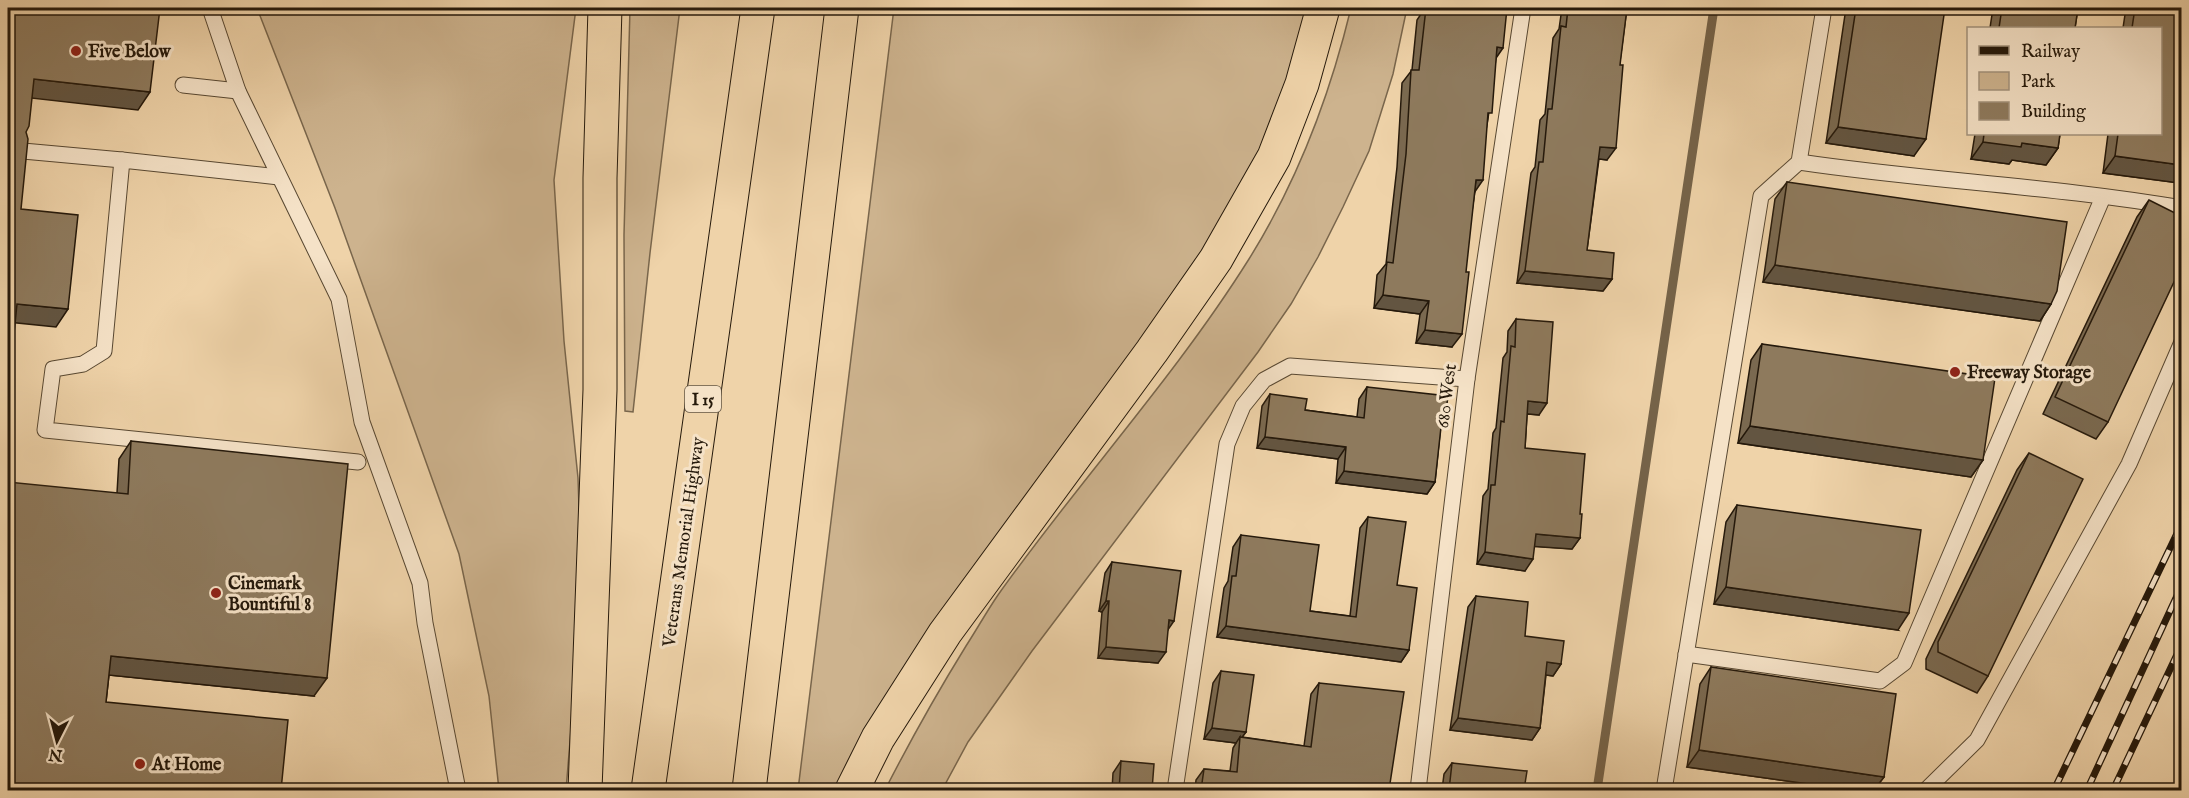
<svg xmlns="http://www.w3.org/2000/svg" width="2189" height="798" viewBox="0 0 2189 798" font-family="'IM FELL English',serif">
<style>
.green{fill:#cdb38e;stroke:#79664c;stroke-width:1.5}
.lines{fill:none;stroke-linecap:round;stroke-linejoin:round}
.stream{stroke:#756349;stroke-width:9}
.lane-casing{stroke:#584832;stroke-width:17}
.highway-casing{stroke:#25190b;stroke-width:35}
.lane{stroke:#f5e2c7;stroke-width:15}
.highway{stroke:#efd3a9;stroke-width:33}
.rail-casing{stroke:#25190b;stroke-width:7}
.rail{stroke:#f5e2c7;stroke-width:4.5;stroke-dasharray:14;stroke-linecap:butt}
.wall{fill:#7a6950;stroke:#25190b;stroke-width:1.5}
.shaded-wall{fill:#635541;stroke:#25190b;stroke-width:1.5}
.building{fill:#8e7a5d;stroke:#25190b;stroke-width:1.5}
.poi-dot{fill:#8f2418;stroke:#f5e2c7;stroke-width:2}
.labels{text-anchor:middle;stroke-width:6;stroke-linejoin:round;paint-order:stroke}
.shield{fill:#f5e2c7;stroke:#635543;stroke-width:1.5}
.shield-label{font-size:16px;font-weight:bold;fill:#25190b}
.poi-label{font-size:18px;font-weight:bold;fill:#25190b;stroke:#f5e2c7;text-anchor:start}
.street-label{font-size:18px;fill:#25190b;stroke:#f5e2c7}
</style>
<rect width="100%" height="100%" fill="#efd3a9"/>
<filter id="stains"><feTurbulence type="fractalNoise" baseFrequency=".00333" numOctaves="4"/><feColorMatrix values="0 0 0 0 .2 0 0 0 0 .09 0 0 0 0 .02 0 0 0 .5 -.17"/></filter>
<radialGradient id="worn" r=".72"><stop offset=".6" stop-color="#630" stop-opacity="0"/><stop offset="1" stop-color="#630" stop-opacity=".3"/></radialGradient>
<!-- green -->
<g class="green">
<path d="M257,8h319l-22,172 10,161 14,137 4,119 -16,193h-67l-10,-94 -30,-142 -124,-346z"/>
<path d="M630,8h50l-30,245 -17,159 -8,-1 -1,-176z"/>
<path d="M894,8h418l-39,123 -51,102 -370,523 -17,34h-37z"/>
<path d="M1351,8h56l-14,66 -24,77 -26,56 -25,50 -27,47 -33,48 -226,299 -64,91 -26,48h-57c25,-49 52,-97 81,-144 11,-17 21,-35 32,-51 81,-114 177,-218 251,-336 48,-77 81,-164 102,-251z"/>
</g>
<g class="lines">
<!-- stream -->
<path class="stream" d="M1597,790l117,-782"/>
<defs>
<g id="lane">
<path d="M210,8l28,83 101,208 23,123 58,161 5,40 33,167"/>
<path d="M183,85l55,6"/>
<path d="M23,151l99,9"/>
<path d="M1799,162c127,19 256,24 383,46"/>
<path d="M279,177l-157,-17 -18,191 -21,13 -30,5 -8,61 313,32"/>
<path d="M1686,654l194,27 24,-18 199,-466"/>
<path d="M1175,790l52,-346 16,-38 21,-26 26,-14 177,13"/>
<path d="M1418,790l49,-411 56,-371"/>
<path d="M1664,790l97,-594 38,-34 25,-154"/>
<path d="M1926,790l51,-50 152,-276 53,-122"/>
</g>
<g id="highway">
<path d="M585,790l15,-400v-212l5,-170"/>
<path d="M648,790l110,-782"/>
<path d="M749,790l93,-782"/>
<path d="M852,790l26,-52 67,-105 207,-282 64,-92 58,-102 28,-73 21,-76"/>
</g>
</defs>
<!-- lane casing -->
<use href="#lane" class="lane-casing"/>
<!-- highway casing -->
<use href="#highway" class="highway-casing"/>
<!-- lane -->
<use href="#lane" class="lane"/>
<!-- highway -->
<use href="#highway" class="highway"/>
<defs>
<g id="rail">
<path d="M2054,790l128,-267"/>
<path d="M2087,790l95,-205"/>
<path d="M2113,790l69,-146"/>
<path d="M2180,790l2,-6"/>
</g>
</defs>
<!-- rail casing -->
<use href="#rail" class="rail-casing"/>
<!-- rail -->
<use href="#rail" class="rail"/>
</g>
<!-- wall -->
<g class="wall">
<path d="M1423,8h84l-11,50 -8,61 -13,72 -23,156 -36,-4 4,-29 -46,-6 3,-33 9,-11 11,-97 5,-84 10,-13 5,-50 6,-9z"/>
<path d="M1562,8h65l-20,152 -8,-1 -12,91 25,29 -9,12 -86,-8 14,-110 4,-6 5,-47 5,-6 8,-76 6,-9z"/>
<path d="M1846,8h99l-31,148 -88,-13z"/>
<path d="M1993,8h85l-3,20h-85z"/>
<path d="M2126,8h55l-2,175 -76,-10 5,-39h52v-106h-37z"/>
<path d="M1975,134h85l-2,14 -12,17 -34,-5 -3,4 -38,-5z"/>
<path d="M1787,182l264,122 -11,17 -277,-39 12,-83z"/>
<path d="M2149,200l-41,222 -12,17 -53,-25 94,-197z"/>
<path d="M1516,319l23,96 -12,-1 -2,34 55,66v24l-8,11 -38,-3 -9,25 -48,-7 6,-68 5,-7 5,-56 3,-5 7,-70 4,-6 1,-21z"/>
<path d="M1762,344l221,116 -12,17 -233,-34 13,-83z"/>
<path d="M1367,387l78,32 -4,5 -6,58 -8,12 -91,-11 2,-24 -81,-11 5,-42 8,-12 35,16 52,7 2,-18z"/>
<path d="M131,441l183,255 -205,-21 -3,27 -98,88 109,-297 2,-34z"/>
<path d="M2029,453l-41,223 -11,17 -51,-24v-10l91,-189z"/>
<path d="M1737,505l161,125 -184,-26 12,-82z"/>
<path d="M1368,517l29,68 12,65 -8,12 -184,-25 7,-49 4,-7 5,-34 8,-12 69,76 40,5 10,-88z"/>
<path d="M1112,562l56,67 -10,34 -60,-5 4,-46 -3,-1 6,-38z"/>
<path d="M1476,596l49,40 36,28 -8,12 -7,-1 -6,53 -8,12 -82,-10 18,-123z"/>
<path d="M1711,667l173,110 -10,13h-22l-165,-23 13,-83z"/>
<path d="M1221,671l25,61 -4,5 62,9 7,-52 8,-11 70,107h-194l1,-10 8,-11 26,2 3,-23 3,-5 -32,-4 9,-56z"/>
<path d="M1121,761l31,29h-40l1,-17z"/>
<path d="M1452,763l72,27h-82l2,-16z"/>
</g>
<!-- shaded-wall -->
<g class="shaded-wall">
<path d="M1497,47l6,1 -9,13z"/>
<path d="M34,79l116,13 -12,18 -116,-13z"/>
<path d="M1838,127l88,12 -12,17 -88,-13z"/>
<path d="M1983,142l39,1 36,5 -12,17 -34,-5 -3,4 -38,-5z"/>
<path d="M1600,147l16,1 -9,12 -15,-2z"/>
<path d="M2115,156l66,9v15l-2,3 -76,-10z"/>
<path d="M1476,180h7l-9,13z"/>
<path d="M1775,265l276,39 -11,17 -277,-39z"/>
<path d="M1525,271l87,8 -9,12 -86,-8z"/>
<path d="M1383,295l46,6 -9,13 -46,-6z"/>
<path d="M17,304l51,5 -12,18 -48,-5z"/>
<path d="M1425,330l37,4 -10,13 -36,-4z"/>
<path d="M1528,401l19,2 -8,12 -19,-2z"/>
<path d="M1750,426l233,34 -12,17 -233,-34z"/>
<path d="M1265,437l81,10 -8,12 -81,-11z"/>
<path d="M1344,471l91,11 -8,12 -91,-11z"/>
<path d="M1536,534l44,4 -8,11 -45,-3z"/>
<path d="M1485,552l48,7 -8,12 -48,-7z"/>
<path d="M1726,587l183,26 -11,17 -184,-26z"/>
<path d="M1106,601h3l-7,11 -3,-1z"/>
<path d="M1169,620l5,1 -7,10z"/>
<path d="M1226,626l183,24 -8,12 -184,-25z"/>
<path d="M1106,647l60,5 -8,11 -60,-5z"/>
<path d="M111,656l216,22 -13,18 -216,-22z"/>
<path d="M1547,662l14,2 -8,12 -14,-2z"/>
<path d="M1458,718l82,10 -8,12 -82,-10z"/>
<path d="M1212,728l34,4 -6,8v-3l-4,6 -32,-4z"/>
<path d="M1699,750l185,27 -10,13h-22l-165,-23z"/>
<path d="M1270,786l35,4h-38z"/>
</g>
<!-- building -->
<g class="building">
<path d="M8,8h152l-10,84 -116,-13 -5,47 -3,6 2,7 -7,70 57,6 -10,94 -51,-5 -9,88z"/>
<path d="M1426,8h81l-4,40 -6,-1 -5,66h-4l-5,67h-7l-10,92h3l-7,62 -37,-4 4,-29 -46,-6 4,-33 6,1 13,-109 5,-84h8z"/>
<path d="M1568,8h59l-7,57h3l-7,83 -16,-1 -13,103 27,3 -2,26 -87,-8 14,-109h4l5,-53h4l9,-83 5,1z"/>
<path d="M1856,8h89l-19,131 -88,-12z"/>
<path d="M2002,8h76l-3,20h-76z"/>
<path d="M2135,8h46v157l-66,-9 3,-22h42v-106h-28z"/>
<path d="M1984,134h76l-2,14 -36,-5 -1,4 -38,-5z"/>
<path d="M1787,182l280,40 -10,69 -6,13 -276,-39z"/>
<path d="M2149,200l32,16v51l-73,155 -53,-25z"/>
<path d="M1516,319l37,3 -6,81 -19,-2 -3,47 60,6 -5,60h2l-2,24 -44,-4 -3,25 -48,-7 6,-67h4l6,-64 3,1 7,-76 4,1z"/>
<path d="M1762,344l233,34 -12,82 -233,-34z"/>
<path d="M1367,387l81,9 -3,23 -3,-1 -7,64 -91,-11 2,-24 -81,-10 5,-43 37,5 -2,11 59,8z"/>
<path d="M131,441l217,23 -21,214 -216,-22 -5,46 182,18 -7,70h-273v-308l120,12z"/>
<path d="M2029,453l54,26 -95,197 -50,-24v-10z"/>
<path d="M1737,505l184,25 -12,83 -183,-26z"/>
<path d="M1368,517l38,5 -9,63 20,3 -8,62 -183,-24 6,-50h4l5,-41 78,10 -9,66 46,6z"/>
<path d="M1112,562l69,9 -7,50 -5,-1 -3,32 -60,-5 3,-46h-3z"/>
<path d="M1476,596l52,6 -3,34 39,5 -3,23 -14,-2 -7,66 -82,-10z"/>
<path d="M1711,667l185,27 -12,83 -185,-27z"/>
<path d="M1221,671l33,4 -8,57 -34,-4z"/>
<path d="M1319,683l85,9 -15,98h-84l-35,-4 -1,4h-68l3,-21 33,3 3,-35 71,10z"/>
<path d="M1121,761l33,3 -2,26h-33z"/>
<path d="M1452,763l75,8 -3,19h-75z"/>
</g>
<!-- markers -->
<g class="poi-dot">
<circle cx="76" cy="51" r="6"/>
<circle cx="1955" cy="372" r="6"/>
<circle cx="216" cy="593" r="6"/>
<circle cx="140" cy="764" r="6"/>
</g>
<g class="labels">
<!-- shield labels -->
<rect class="shield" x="685" y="386" width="36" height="26" rx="4.5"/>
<g class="shield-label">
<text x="703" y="405">I 15</text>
</g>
<!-- poi labels -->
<g class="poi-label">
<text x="88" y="57">Five Below</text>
<text x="1967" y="378">Freeway Storage</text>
<text x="228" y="589">Cinemark<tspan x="228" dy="21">Bountiful 8</tspan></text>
<text x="152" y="770">At Home</text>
</g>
<!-- street labels -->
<g class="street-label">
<text transform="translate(1446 396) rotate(-83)" y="6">680 West</text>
<text transform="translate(683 542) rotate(-82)" y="6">Veterans Memorial Highway</text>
</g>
</g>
<!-- margin -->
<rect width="2189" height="798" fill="none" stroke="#efd3a9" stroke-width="30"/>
<rect x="9" y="9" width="2171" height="780" fill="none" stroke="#25190b" stroke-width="3"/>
<rect x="15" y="15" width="2159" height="768" fill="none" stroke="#25190b" stroke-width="1.5"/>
<!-- legend -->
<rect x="1967" y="27" width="195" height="108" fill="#f5e2c7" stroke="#a2927c" stroke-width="1.5"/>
<rect x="1979" y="46" width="30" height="9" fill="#25190b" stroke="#a2927c" stroke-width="1.5"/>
<text x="2021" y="57" font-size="18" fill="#25190b">Railway</text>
<rect x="1979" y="72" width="30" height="18" fill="#cdb38e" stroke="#a2927c" stroke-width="1.5"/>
<text x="2021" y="87" font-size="18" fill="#25190b">Park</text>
<rect x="1979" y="102" width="30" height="18" fill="#8e7a5d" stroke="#a2927c" stroke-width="1.5"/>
<text x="2021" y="117" font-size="18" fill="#25190b">Building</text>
<!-- north arrow -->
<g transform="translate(57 741) rotate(186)" stroke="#f5e2c7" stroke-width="4.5" paint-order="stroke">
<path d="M0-4.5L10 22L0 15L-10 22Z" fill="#25190b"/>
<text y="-9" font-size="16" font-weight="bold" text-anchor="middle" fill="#25190b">N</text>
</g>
<rect width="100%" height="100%" filter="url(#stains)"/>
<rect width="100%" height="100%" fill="url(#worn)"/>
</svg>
